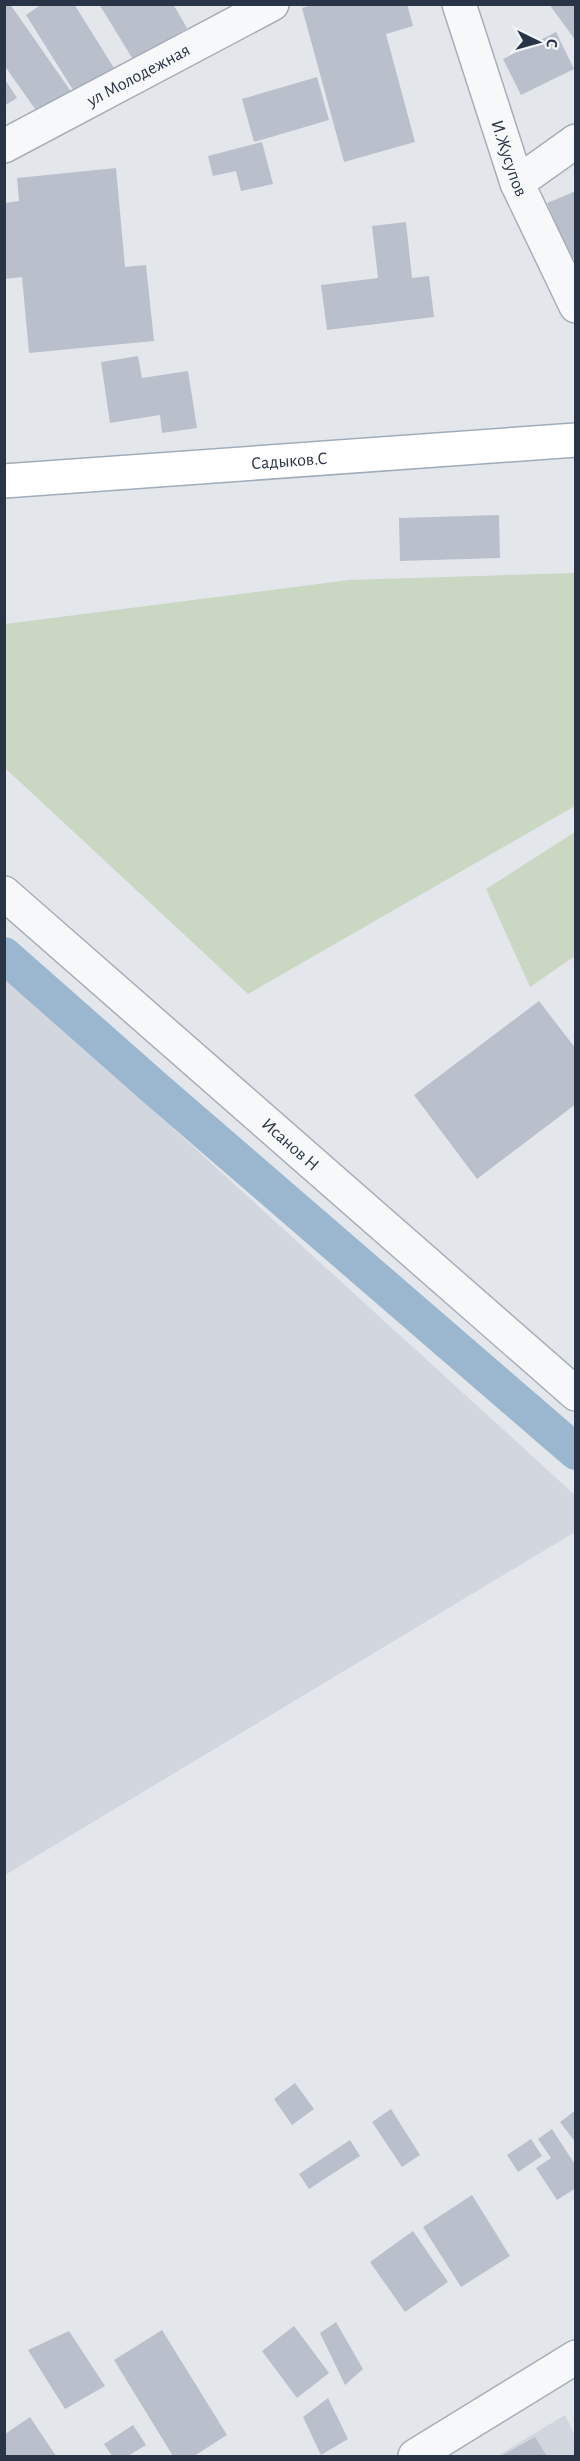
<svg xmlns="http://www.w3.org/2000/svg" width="580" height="2461" viewBox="0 0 580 2461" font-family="'Alegreya Sans',sans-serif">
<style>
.built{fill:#d1d6df}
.green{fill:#c9d7c3}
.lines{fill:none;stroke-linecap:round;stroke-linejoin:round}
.canal{stroke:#9bb7d0;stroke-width:36}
.building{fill:#bac0cb}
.minor-casing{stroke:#a7aeb7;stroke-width:36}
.major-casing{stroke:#a1acb9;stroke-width:36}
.minor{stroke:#f6f8fa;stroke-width:33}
.major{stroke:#fff;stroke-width:33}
.labels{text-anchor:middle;stroke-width:6;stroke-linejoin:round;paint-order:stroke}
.street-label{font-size:18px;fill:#293547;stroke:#f3f6f9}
</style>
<rect width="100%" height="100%" fill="#e3e7ec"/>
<!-- built -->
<g class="built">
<path d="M5,975l571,521 -1,36 -570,343z"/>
<path d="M565,2415l10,21v20h-78z"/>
</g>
<!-- green -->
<g class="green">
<path d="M575,573v233l-327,188 -243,-226v-144l344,-44z"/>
<path d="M575,832v124l-45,31 -44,-98z"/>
</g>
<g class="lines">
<!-- canal -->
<path class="canal" d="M4,955l153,135 419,362"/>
</g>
<!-- building -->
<g class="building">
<path d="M4,4h6l62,89 -32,23 -36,-51z"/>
<path d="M42,4h32l40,64 -39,25 -49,-78z"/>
<path d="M99,4h74l14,24 -53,33z"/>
<path d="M314,4h93l6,22 -27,8 29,108 -71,20 -42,-154z"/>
<path d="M549,4h27v37z"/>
<path d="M556,32l18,37 -53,26 -18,-36z"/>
<path d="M317,77l12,43 -75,22 -12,-43z"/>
<path d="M4,78l13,20 -13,8z"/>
<path d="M262,142l11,42 -32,7 -5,-20 -23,5 -5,-20z"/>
<path d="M116,168l9,99 21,-2 8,76 -125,12 -7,-76 -17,2 -1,-76 15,-2 -2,-23z"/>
<path d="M576,191v66l-5,2 -24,-56z"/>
<path d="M406,222l6,56 17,-2 5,41 -107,13 -6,-45 57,-7 -6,-52z"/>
<path d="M138,356l4,22 46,-7 9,57 -35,5 -2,-18 -50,8 -9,-61z"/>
<path d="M499,515l1,43 -100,3 -1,-43z"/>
<path d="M539,1001l37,48v55l-99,75 -63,-84z"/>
<path d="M295,2083l19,26 -22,16 -18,-26z"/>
<path d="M391,2109l29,46 -18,12 -30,-45z"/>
<path d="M576,2110v33l-16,-21z"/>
<path d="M552,2129l24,37v22l-19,12 -21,-32 15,-10 -13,-19z"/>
<path d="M531,2139l11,17 -24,16 -11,-17z"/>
<path d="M350,2140l10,16 -51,33 -10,-15z"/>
<path d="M472,2195l38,61 -49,31 -38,-60z"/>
<path d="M413,2231l35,51 -43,30 -35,-50z"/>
<path d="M336,2322l27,47 -18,16 -25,-52z"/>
<path d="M294,2326l35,47 -32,25 -35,-47z"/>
<path d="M162,2330l65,105 -33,21h-21l-59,-96z"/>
<path d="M69,2331l36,55 -40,23 -37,-59z"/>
<path d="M328,2398l20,41 -27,16 -18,-38z"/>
<path d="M30,2417l26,39h-51v-22z"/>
<path d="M133,2425l13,20 -18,11h-16l-8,-12z"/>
<path d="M535,2437l12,19h-46z"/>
</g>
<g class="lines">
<defs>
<g id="minor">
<path id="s1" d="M459,4l58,179 59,123"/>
<path id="s2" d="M4,146l268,-142"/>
<path d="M517,183l59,-42"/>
<path id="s3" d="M4,893l572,501"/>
<path d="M415,2456l161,-99"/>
</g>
<g id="major">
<path id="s4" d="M4,481l572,-41"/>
</g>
</defs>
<!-- minor casing -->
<use href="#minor" class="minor-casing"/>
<!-- major casing -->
<use href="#major" class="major-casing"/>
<!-- minor -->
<use href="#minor" class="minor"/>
<!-- major -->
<use href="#major" class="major"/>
</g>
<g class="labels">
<!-- street labels -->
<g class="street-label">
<text dy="6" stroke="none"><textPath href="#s2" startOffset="152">ул Молодежная</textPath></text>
<text dy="6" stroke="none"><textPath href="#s1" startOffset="162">И.Жусупов</textPath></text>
<text dy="6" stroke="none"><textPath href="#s4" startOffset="286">Садыков.С</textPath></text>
<text dy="6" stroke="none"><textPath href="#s3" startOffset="381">Исанов Н</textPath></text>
</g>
</g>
<!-- border -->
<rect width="580" height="2461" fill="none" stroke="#293547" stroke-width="12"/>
<!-- north arrow -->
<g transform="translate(538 42) rotate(95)" stroke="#f3f6f9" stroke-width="4.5" paint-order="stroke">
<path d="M0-4.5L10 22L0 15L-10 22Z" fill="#293547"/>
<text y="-9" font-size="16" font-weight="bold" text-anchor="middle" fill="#293547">С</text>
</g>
</svg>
